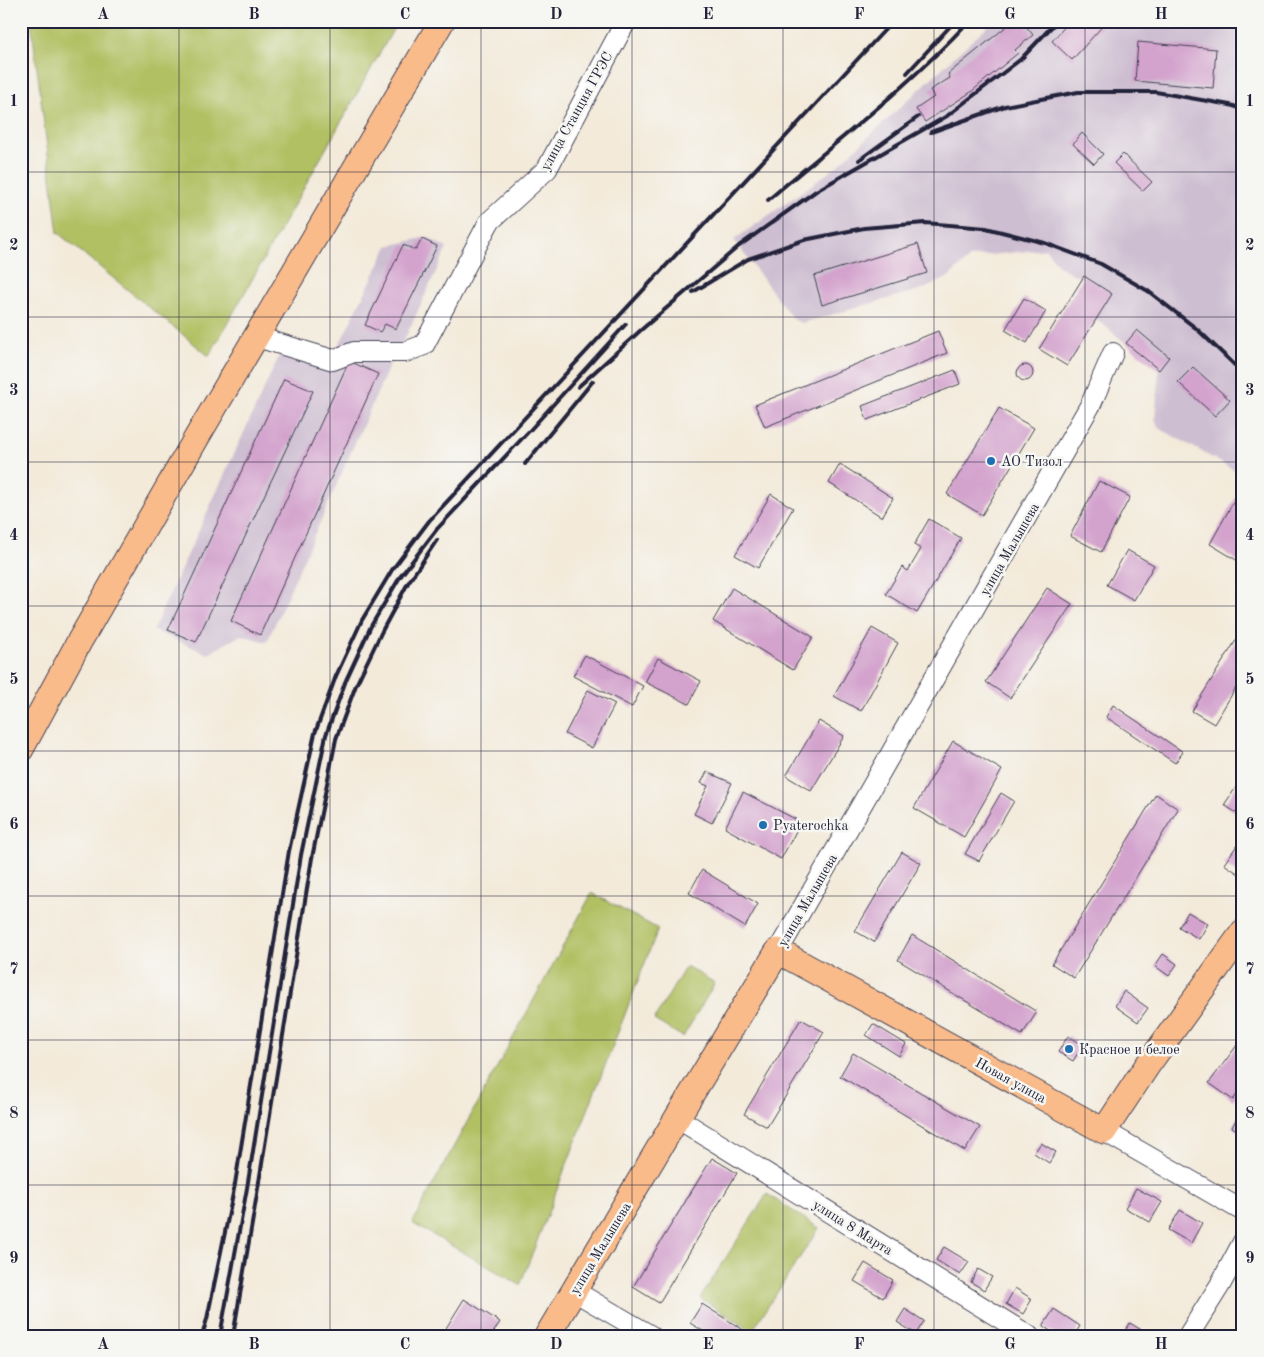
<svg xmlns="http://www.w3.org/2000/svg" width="1264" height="1357" viewBox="0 0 1264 1357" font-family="'Old Standard TT',serif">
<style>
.industrial{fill:#cebed1}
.green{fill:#b1c062;stroke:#6a714e}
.building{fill:#d3a2cd}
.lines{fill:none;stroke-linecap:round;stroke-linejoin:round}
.minor-casing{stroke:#414053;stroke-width:22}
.major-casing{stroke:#414053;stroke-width:27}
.minor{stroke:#fff;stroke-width:20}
.major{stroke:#fabb8b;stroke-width:25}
.rail{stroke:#22223b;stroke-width:4}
.grid{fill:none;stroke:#22223b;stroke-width:1;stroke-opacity:0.55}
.poi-dot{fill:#1f6fb2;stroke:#f6f6f2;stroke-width:2}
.labels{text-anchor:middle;stroke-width:5;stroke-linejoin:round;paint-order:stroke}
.street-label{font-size:14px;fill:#22223b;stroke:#f6f6f2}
.poi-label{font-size:14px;fill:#22223b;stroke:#f6f6f2;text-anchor:start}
.neatline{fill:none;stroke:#22223b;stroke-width:2}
.grid-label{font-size:16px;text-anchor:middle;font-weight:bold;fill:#22223b}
</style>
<rect width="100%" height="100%" fill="#f6f6f2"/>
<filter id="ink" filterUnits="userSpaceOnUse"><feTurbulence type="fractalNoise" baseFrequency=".02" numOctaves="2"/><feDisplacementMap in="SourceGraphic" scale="10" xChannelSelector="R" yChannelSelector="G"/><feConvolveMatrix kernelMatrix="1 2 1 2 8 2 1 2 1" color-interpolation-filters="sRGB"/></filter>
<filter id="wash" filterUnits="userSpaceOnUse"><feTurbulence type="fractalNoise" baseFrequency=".0096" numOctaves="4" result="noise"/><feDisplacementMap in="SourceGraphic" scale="20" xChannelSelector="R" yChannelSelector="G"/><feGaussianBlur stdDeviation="1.12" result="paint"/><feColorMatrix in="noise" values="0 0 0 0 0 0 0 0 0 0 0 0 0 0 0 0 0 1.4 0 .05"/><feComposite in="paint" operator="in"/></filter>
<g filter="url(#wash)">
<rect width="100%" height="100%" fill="#f3eada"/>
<!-- industrial -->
<g class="industrial">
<path d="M993,21h250v454l-84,-47 -4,-8 4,-50 -63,-51 16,-25 -52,-27 -14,-18 -75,8 -24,21 -21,10 -124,35 -9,-4 -59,-79 101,-72z"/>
<path d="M427,237l20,11 -52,112 -5,4 -123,278 -26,-7 -33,19 -55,-24 127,-276 29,8 30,-17 49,-99z"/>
</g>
<!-- green -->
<g class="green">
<path d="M31,21h367l-189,335 -151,-123z"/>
<path d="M592,893l66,36 -138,356 -108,-62z"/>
<path d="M686,966l29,17 -32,54 -29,-17z"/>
<path d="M767,1194l52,34 -67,103 -52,-33z"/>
</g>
<g id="blocks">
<!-- building -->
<g class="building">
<path d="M1013,21h9l11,14 -18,15 3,3 -47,39 -46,30 -9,-13 18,-12 -4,-7 20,-12 -2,-4z"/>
<path d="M1070,21h37l-35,39 -20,-19z"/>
<path d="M1138,42l78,7 -3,39 -78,-7z"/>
<path d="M1082,133l21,21 -9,10 -21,-20z"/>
<path d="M1123,154l29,28 -9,9 -29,-28z"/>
<path d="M422,239l15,7 -41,83 -11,-5 -5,8 -15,-7 38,-80 13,5z"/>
<path d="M918,244l9,29 -105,32 -8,-29z"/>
<path d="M1084,276l28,18 -45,72 -28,-17z"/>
<path d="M1024,298l22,13 -19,32 -22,-13z"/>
<path d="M1137,330l32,27 -10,13 -33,-27z"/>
<path d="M938,331l9,22 -182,74 -10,-22z"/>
<path d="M349,361l29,13 -118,261 -29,-14z"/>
<circle cx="1025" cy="373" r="8"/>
<path d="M1193,367l37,33 -15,16 -37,-34z"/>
<path d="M955,370l5,14 -93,36 -5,-14z"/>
<path d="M284,379l29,12 -117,251 -28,-12z"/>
<path d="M999,408l35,20 -52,87 -35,-21z"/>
<path d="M840,464l53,34 -11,19 -53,-34z"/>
<path d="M1099,481l31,16 -29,55 -31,-16z"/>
<path d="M1241,488l2,1v75l-33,-20z"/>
<path d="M771,494l22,14 -35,60 -23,-13z"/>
<path d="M929,519l32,19 -44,75 -31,-19 16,-27 6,4 13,-22 -7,-4z"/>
<path d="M1127,550l27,15 -20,35 -27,-15z"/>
<path d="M732,588l81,49 -20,33 -80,-49z"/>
<path d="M1047,588l25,16 -62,94 -24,-16z"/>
<path d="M872,628l26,15 -37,68 -27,-15z"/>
<path d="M1243,629v47l-29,48 -22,-13z"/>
<path d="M585,655l58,31 -11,21 -59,-31z"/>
<path d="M658,658l43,23 -12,23 -44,-22z"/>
<path d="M588,690l27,14 -23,44 -27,-14z"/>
<path d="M1113,705l70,47 -8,11 -69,-46z"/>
<path d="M819,721l25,15 -33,55 -25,-15z"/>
<path d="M953,741l49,29 -38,67 -50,-29z"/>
<path d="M707,772l25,11 -20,40 -18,-9 14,-28 -7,-3z"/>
<path d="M1243,777v40l-19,-12z"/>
<path d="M743,792l58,30 -20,37 -56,-31z"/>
<path d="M1001,793l13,8 -35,60 -14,-7z"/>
<path d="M1156,794l22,15 -104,169 -22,-14z"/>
<path d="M1240,841l3,2 -1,33 -18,-12z"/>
<path d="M902,852l19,11 -47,79 -19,-11z"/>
<path d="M702,870l56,34 -13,23 -56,-34z"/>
<path d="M1188,912l20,12 -9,15 -20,-12z"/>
<path d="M912,935l125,77 -15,23 -124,-75z"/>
<path d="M1163,954l14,10 -8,12 -14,-10z"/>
<path d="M1124,991l24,17 -10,14 -23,-16z"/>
<path d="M801,1019l23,13 -57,95 -23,-13z"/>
<path d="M873,1024l33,20 -7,12 -33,-21z"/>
<path d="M1068,1036l15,9 -10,16 -15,-9z"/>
<path d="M1243,1037v49l-10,14 -24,-17z"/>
<path d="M853,1053l127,74 -15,24 -125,-75z"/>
<path d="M1243,1107v27l-11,-7z"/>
<path d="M1041,1143l15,9 -7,11 -15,-10z"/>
<path d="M712,1158l25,15 -78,130 -26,-16z"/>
<path d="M1136,1188l26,14 -12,20 -25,-14z"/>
<path d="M1180,1210l22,13 -11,20 -23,-13z"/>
<path d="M944,1247l25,15 -9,13 -24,-15z"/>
<path d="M865,1263l28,17 -10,18 -29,-17z"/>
<path d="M978,1269l14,8 -8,13 -13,-8z"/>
<path d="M1015,1288l17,11 -9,15 -17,-10z"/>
<path d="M464,1299l36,23 -9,14h-44l-4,-3z"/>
<path d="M702,1304l51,32h-42l-21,-13z"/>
<path d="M905,1309l19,12 -8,13 -19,-12z"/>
<path d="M1054,1309l26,17 -6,10h-16l-15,-10z"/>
<path d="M1130,1323l13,8 -3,5h-18z"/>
</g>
</g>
</g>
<g filter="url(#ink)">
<use href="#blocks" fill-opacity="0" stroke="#414053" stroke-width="1"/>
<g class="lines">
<defs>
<g id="minor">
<path d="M257,337l76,23 21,-8h51l19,-7 65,-123 58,-53 79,-148"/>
<path d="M778,951l313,-547 22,-51"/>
<path d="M677,1118l352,218"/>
<path d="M1104,1131l139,80"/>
<path d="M574,1291l77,45"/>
<path d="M1188,1336l32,-51 23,-43"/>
</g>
<g id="major">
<path d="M21,749l58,-107 118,-205 245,-416"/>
<path d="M547,1336l130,-218 101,-167 326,180 43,-65 96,-134"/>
</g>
</defs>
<!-- minor casing -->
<use href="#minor" class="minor-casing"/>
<!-- major casing -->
<use href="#major" class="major-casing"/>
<!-- minor -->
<use href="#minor" class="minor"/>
<!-- major -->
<use href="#major" class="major"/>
<!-- rail -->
<g class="rail">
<path d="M907,73l48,-52"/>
<path d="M931,132l74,-26 73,-14h78l74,13 13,4"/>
<path d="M859,160l59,-43"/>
<path d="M768,200c68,-58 140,-113 201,-179"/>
<path d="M693,292l55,-33 56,-19 60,-12 61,-5 61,5 59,15 56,21 47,27 49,38 46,44"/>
<path d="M578,387l63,-57 98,-84 77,-55 131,-75 74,-57 36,-38"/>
<path d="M525,464l68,-83"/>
<path d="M202,1336l5,-17 28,-135 54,-333 26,-118 21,-57 26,-56 30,-50 37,-49 464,-500"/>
<path d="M220,1336l27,-148 54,-333 25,-120 20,-55 25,-54 29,-49 37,-48 94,-100 95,-105"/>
<path d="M233,1336l25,-148 54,-330 24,-119 20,-54 26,-54 26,-48 29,-43"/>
</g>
</g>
</g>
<!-- grid -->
<path class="grid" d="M179,21v1315M330,21v1315M481,21v1315M632,21v1315M783,21v1315M934,21v1315M1085,21v1315M21,172h1222M21,317h1222M21,462h1222M21,606h1222M21,751h1222M21,896h1222M21,1040h1222M21,1185h1222"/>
<!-- markers -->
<g class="poi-dot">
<circle cx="991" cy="461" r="5"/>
<circle cx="763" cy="825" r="5"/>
<circle cx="1069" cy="1049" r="5"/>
</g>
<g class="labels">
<!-- street labels -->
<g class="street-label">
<text transform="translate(576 111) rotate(-61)" y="5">улица Станция ГРЭС</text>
<text transform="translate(1009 549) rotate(-60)" y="5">улица Малышева</text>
<text transform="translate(807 900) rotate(-60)" y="5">улица Малышева</text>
<text transform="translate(1011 1080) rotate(29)" y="5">Новая улица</text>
<text transform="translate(853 1227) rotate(32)" y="5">улица 8 Марта</text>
<text transform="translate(600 1248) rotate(-59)" y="5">улица Малышева</text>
</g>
<!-- poi labels -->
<g class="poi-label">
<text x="1001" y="466">АО Тизол</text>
<text x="773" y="830">Pyaterochka</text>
<text x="1079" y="1054">Красное и белое</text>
</g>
</g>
<!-- margin -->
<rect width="1264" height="1357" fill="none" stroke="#f6f6f2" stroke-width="55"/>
<rect x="28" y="28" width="1208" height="1302" class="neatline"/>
<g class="grid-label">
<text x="103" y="19">A</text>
<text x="254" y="19">B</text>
<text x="405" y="19">C</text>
<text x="556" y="19">D</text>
<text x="708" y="19">E</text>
<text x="859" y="19">F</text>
<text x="1010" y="19">G</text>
<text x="1161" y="19">H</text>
<text x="14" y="106">1</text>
<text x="1250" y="106">1</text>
<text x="14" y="250">2</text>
<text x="1250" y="250">2</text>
<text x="14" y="395">3</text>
<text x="1250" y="395">3</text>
<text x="14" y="540">4</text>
<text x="1250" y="540">4</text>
<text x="14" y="684">5</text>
<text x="1250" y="684">5</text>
<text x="14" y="829">6</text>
<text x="1250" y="829">6</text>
<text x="14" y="974">7</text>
<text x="1250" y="974">7</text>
<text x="14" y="1118">8</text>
<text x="1250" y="1118">8</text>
<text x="14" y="1263">9</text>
<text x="1250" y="1263">9</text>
<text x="103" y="1349">A</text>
<text x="254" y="1349">B</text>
<text x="405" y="1349">C</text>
<text x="556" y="1349">D</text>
<text x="708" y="1349">E</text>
<text x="859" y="1349">F</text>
<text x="1010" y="1349">G</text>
<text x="1161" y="1349">H</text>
</g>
</svg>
